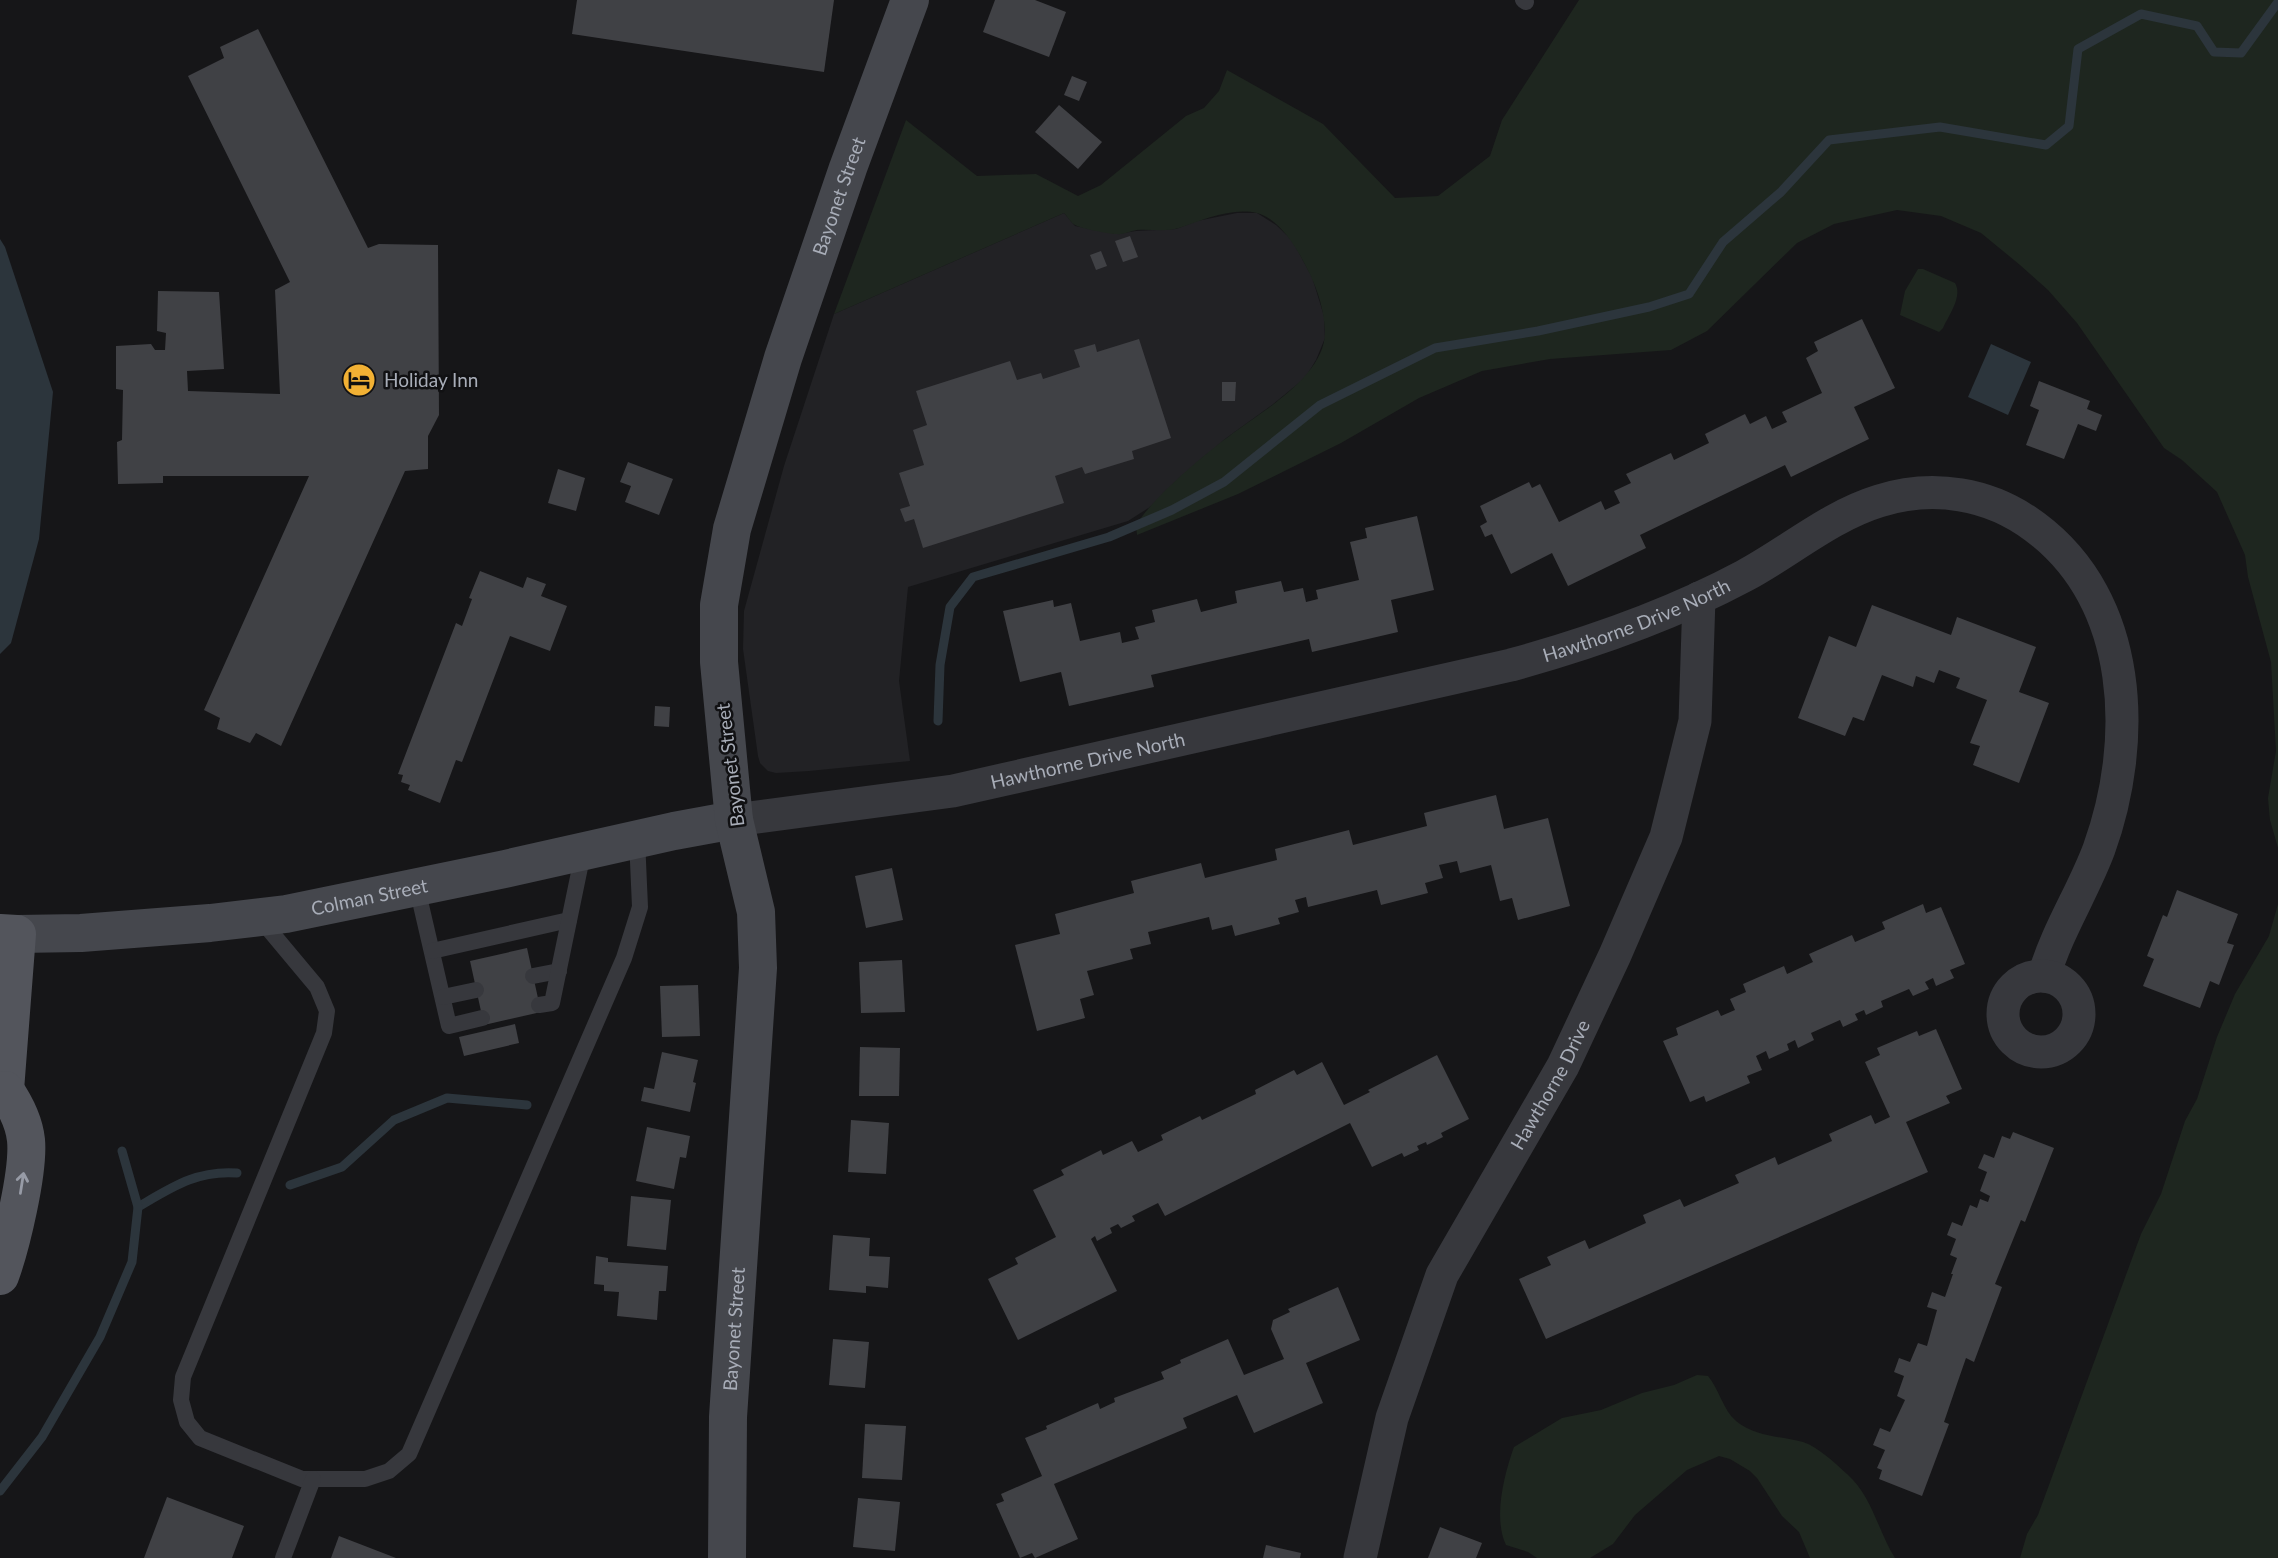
<svg xmlns="http://www.w3.org/2000/svg" width="2278" height="1558" viewBox="0 0 2278 1558" font-family="Lato,sans-serif">
<style>
.built{fill:#222225}
.green{fill:#1e261f}
.water{fill:#2c353c}
.lines{fill:none;stroke-linecap:round;stroke-linejoin:round}
.stream{stroke:#2c353c;stroke-width:9}
.building{fill:#404145}
.lane{stroke:#37383d;stroke-width:16}
.street{stroke:#37383d;stroke-width:33}
.secondary{stroke:#45474d;stroke-width:38}
.primary{stroke:#53555c;stroke-width:38}
.oneway{stroke:#979ba6}
.labels{text-anchor:middle;stroke-width:5;stroke-linejoin:round;paint-order:stroke}
.street-label{font-size:19px;fill:#a8adb8;stroke:#111113}
.poi-label{font-size:19px;fill:#a8adb8;stroke:#111113;text-anchor:start}
</style>
<rect width="100%" height="100%" fill="#161618"/>
<!-- built -->
<path class="built" d="M1064,213l11,13 42,8 19,-3 40,-2 21,-8 40,-8h20l19,12 16,15 20,37 12,39 1,22 -9,22 -11,18 -33,27 -47,34 -72,66 -25,16 -220,66 -9,94 11,80 -101,10 -33,2 -8,-2 -8,-8 -2,-7 -15,-107 1,-38 40,-145 50,-152z"/>
<!-- green -->
<g class="green">
<path d="M1579,0h699v848l-8,-28 -2,-22 8,-47 -5,-89 -23,-85 -3,-22 -28,-63 -35,-32 -18,-12 -87,-125 -29,-33 -28,-25 -39,-32 -40,-17 -44,-6 -63,14 -37,19 -90,88 -36,19 -121,9 -68,12 -63,27 -78,45 -103,51 -101,41 -1,-10c16,-26 66,-69 92,-88 31,-24 97,-60 97,-105 -1,-28 -11,-52 -24,-75 -9,-17 -25,-39 -44,-44 -25,-6 -55,7 -78,15 -13,4 -29,1 -42,2 -7,1 -14,5 -21,4 -7,0 -36,-6 -41,-9 -4,-2 -8,-9 -11,-12l-230,101 72,-194 71,56 59,-2 42,22 23,-11 85,-69 18,-8 15,-17 8,-21 96,54 72,74 43,-2 52,-40 12,-36z"/>
<path d="M1918,269h5l32,14c8,13 -6,32 -12,45l-4,4 -39,-17 5,-24z"/>
<path d="M2278,904v654h-258l7,-24 11,-19 103,-281 20,-40 24,-73 12,-22 20,-62 18,-43 34,-58z"/>
<path d="M1697,1375l11,1c11,13 15,34 28,45 20,16 44,15 67,21 15,5 32,21 44,32 25,22 31,57 48,84h-85l-11,-26 -17,-16 -25,-38 -7,-7 -20,-12 -11,-3 -32,14 -52,45 -22,29 -23,14h-53l-9,-6 -22,-7c-13,-27 -2,-70 8,-98l48,-29 39,-8 41,-17 32,-8z"/>
</g>
<!-- water -->
<g class="water">
<path d="M0,239l5,8 48,145 -14,147 -28,104 -11,11z"/>
<path d="M1991,344l40,18 -23,53 -40,-18z"/>
</g>
<g class="lines">
<!-- stream -->
<g class="stream">
<path d="M938,721l2,-56 10,-58 23,-30 136,-40 63,-27 52,-28 96,-77 115,-57 103,-17 111,-24 40,-13 34,-52 58,-50 48,-52 111,-13 106,18 23,-19 9,-77 63,-35 56,12 17,26 27,1 37,-51"/>
<path d="M290,1185l52,-18 52,-47 53,-22 80,7"/>
<path d="M138,1207c34,-20 59,-37 99,-34"/>
<path d="M0,1491l42,-54 58,-100 32,-75 6,-55 -16,-56"/>
</g>
</g>
<!-- building -->
<g class="building">
<path d="M577,0h257l-10,72 -252,-38z"/>
<path d="M995,0h40l31,12 -17,45 -66,-25z"/>
<path d="M258,29l110,219 11,-4 59,1 1,170 -11,21v33l-23,2 -124,275 -25,-13 -6,10 -33,-14 3,-11 -16,-8 105,-234h-146v7l-45,1 -1,-42 5,-2 1,-50 -7,-1v-43l35,-2 4,6h10l1,-17 -9,-2 1,-40 61,1 5,77 -37,2 1,20 92,3 -5,-104 15,-8 -102,-206 36,-18 -4,-11z"/>
<path d="M1072,76l15,6 -8,19 -15,-6z"/>
<path d="M1059,105l43,37 -24,27 -43,-37z"/>
<path d="M1130,236l8,21 -15,5 -8,-21z"/>
<path d="M1101,251l6,15 -11,4 -6,-15z"/>
<path d="M1862,319l33,69 -41,19 15,32 -78,38 -6,-12 -145,70 6,13 -78,38 -16,-33 -41,21 -19,-40 -7,3 -5,-11 7,-4 -7,-16 49,-24 3,6 8,-4 19,38 42,-21 4,9 15,-7 -6,-12 17,-8 -5,-9 45,-21 3,7 35,-17 -4,-9 40,-20 5,10 16,-8 6,13 15,-7 -5,-10 40,-19 -16,-35 12,-7 -4,-9z"/>
<path d="M1139,339l32,99 -39,13 2,8 -49,15 -3,-7 -27,9 9,27 -141,45 -9,-29 -9,3 -5,-13 10,-3 -11,-33 25,-8 -11,-35 14,-5 -11,-34 94,-30 7,19 24,-7 2,6 37,-12 -6,-17 21,-6 2,8z"/>
<path d="M2039,381l51,20 -3,8 15,6 -6,16 -18,-7 -14,35 -38,-14 13,-35 -9,-4z"/>
<path d="M1222,382h14l-1,19h-13z"/>
<path d="M628,462l45,17 -14,36 -34,-13 6,-16 -11,-4z"/>
<path d="M558,469l27,9 -9,33 -28,-8z"/>
<path d="M1417,516l17,74 -43,10 7,32 -86,20 -3,-13 -158,36 3,12 -85,19 -8,-34 -41,10 -17,-71 50,-11 1,7 17,-4 9,38 40,-9 2,11 17,-4 -4,-12 20,-5 -3,-12 45,-11 4,13 36,-9 -2,-12 46,-10 3,11 19,-4 3,14 12,-3 -2,-9 43,-10 -9,-38 17,-4 -2,-10z"/>
<path d="M480,571l43,17 4,-11 19,7 -5,12 26,10 -17,45 -40,-15 -48,126 -6,-2 -16,43 -32,-13 2,-5 -9,-3 2,-7 -5,-1 58,-151 6,3 10,-27 -3,-1z"/>
<path d="M1872,605l79,30 6,-18 79,30 -17,45 30,11 -30,80 -46,-18 7,-19 -10,-3 17,-43 -31,-12 4,-10 -21,-8 -5,13 -18,-7 -3,11 -31,-12 -18,46 -11,-4 -8,19 -47,-18 31,-82 27,11z"/>
<path d="M655,706l15,1 -1,20 -15,-1z"/>
<path d="M1496,795l8,34 44,-11 22,88 -52,14 -6,-22 -12,3 -9,-36 -31,8 -3,-12 -18,4 4,13 -18,5 3,10 -47,12 -4,-15 -69,17 -2,-10 -11,3 4,12 -21,6 2,6 -45,12 -3,-11 -20,5 -3,-13 -61,15 3,12 -21,5 3,10 -46,12 7,24 -14,4 5,19 -48,13 -22,-86 45,-11 -5,-20 79,-21 -3,-12 70,-18 4,15 72,-18 -2,-11 74,-19 4,15 74,-19 -3,-13z"/>
<path d="M892,868l11,52 -37,8 -11,-52z"/>
<path d="M2177,890l61,24 -11,29 7,2 -15,40 -9,-4 -10,27 -57,-22 11,-27 -7,-3 16,-41 4,2z"/>
<path d="M1923,904l3,9 15,-6 24,57 -15,6 4,8 -18,8 -3,-8 -8,4 4,7 -16,7 -4,-7 -28,12 2,6 -17,8 -2,-5 -9,4 3,6 -15,7 -3,-7 -29,13 3,7 -16,8 -3,-8 -8,4 2,6 -20,9 -3,-8 -10,5 6,14 -15,6 3,7 -44,19 -2,-6 -14,6 -27,-61 15,-6 -2,-7 42,-18 3,6 14,-6 -5,-11 16,-7 -3,-8 41,-18 3,8 26,-12 -4,-8 43,-19 3,7 30,-13 -3,-7z"/>
<path d="M527,948l14,64 -57,13 -14,-64z"/>
<path d="M902,960l3,52 -44,1 -2,-51z"/>
<path d="M698,985l2,51 -38,1 -2,-51z"/>
<path d="M515,1024l4,19 -55,13 -5,-19z"/>
<path d="M1936,1029l26,60 -16,7 4,7 -44,19 22,50 -382,167 -27,-60 32,-14 -4,-8 38,-17 4,9 57,-26 -3,-8 37,-16 4,8 55,-24 -4,-8 40,-18 3,8 54,-24 -3,-7 42,-19 4,9 15,-7 -25,-55 15,-7 -3,-7 40,-17 2,5z"/>
<path d="M860,1047l40,1 -1,48h-40z"/>
<path d="M662,1052l36,8 -5,22 3,1 -6,29 -49,-11 3,-14 10,2z"/>
<path d="M1437,1055l32,64 -28,14 2,4 -16,8 -1,-3 -9,4 2,4 -15,7 -2,-4 -30,14 -22,-44 -185,93 -7,-13 -26,13 3,5 -14,7 -3,-4 -8,4 2,5 -15,8 -2,-5 -4,3 26,52 -99,49 -30,-61 30,-15 -3,-6 41,-21 -23,-47 31,-15 -3,-5 40,-20 2,5 29,-14 6,11 25,-12 -2,-5 39,-19 2,4 54,-26 -1,-4 39,-20 3,5 25,-13 22,43 26,-13 -2,-2z"/>
<path d="M851,1120l38,3 -3,51 -38,-2z"/>
<path d="M647,1127l43,9 -4,22 -6,-1 -6,32 -38,-8z"/>
<path d="M2013,1132l41,16 -29,74 -4,-2 -26,64 7,3 -28,75 -8,-4 -8,23 -14,41 5,2 -27,72 -43,-17 3,-9 -5,-2 8,-18 -12,-5 7,-17 10,4 15,-32 -8,-4 7,-20 -10,-4 5,-14 11,4 8,-19 9,3 10,-36 -10,-3 5,-15 13,5 8,-23h-2l6,-16 -7,-3 6,-16 -9,-4 5,-13 10,4 8,-21 7,3 3,-9 8,3 2,-6 -10,-5 7,-19 -9,-4 6,-14 10,4 8,-22 8,3z"/>
<path d="M631,1196l40,4 -5,50 -39,-4z"/>
<path d="M833,1235l37,3 -1,18 21,1 -2,31 -22,-2v7l-37,-3z"/>
<path d="M596,1256l12,2v4l60,4 -2,25h-7l-2,29 -40,-4 2,-24 -15,-1v-6l-10,-1z"/>
<path d="M1338,1287l22,53 -54,23 17,40 -69,30 -17,-38 -54,23 4,10 -133,56 24,55 -43,19 -3,-5 -12,5 -24,-54 8,-3 -3,-7 41,-18 -17,-38 22,-9 -1,-3 52,-23 2,6 15,-7 -1,-4 50,-19 -3,-7 20,-9 -1,-3 48,-21 16,36 40,-16 -13,-30 2,-9 17,-8 -2,-3z"/>
<path d="M833,1339l36,3 -4,46 -36,-3z"/>
<path d="M865,1424l41,2 -4,54 -40,-2z"/>
<path d="M167,1497l77,29 -12,32h-88z"/>
<path d="M858,1498l42,4 -5,49 -42,-4z"/>
<path d="M1440,1527l42,16 -6,15h-48z"/>
<path d="M339,1536l57,22h-65z"/>
<path d="M1266,1545l35,8 -1,5h-37z"/>
</g>
<g class="lines">
<!-- lane -->
<g class="lane">
<path d="M1523,0l3,2"/>
<path d="M417,888l32,138 33,-8"/>
<path d="M261,920l56,67 10,24 -3,22 -141,344 -2,23 6,22 13,16 102,41h63l24,-8 20,-17 215,-496 16,-51 -3,-68"/>
<path d="M432,951l137,-31"/>
<path d="M533,976l26,-5"/>
<path d="M443,997l33,-7"/>
<path d="M539,1005l13,-2 31,-150"/>
<path d="M283,1558l30,-79"/>
</g>
<!-- street -->
<g class="street">
<path id="s1" d="M734,820l219,-29 558,-126c80,-22 160,-50 233,-89 45,-24 86,-60 135,-75 54,-17 111,-8 156,26 99,74 103,214 64,322 -16,43 -42,82 -55,127"/>
<circle cx="2041" cy="1014" r="38"/>
<path id="s2" d="M1360,1558l32,-140 50,-143 121,-209 52,-111 51,-118 29,-116 4,-123"/>
</g>
<!-- secondary -->
<g class="secondary">
<path id="s3" d="M17,934l64,-1 129,-10 76,-9 219,-45 169,-38 60,-11"/>
<path id="s4" d="M727,1558l1,-141 30,-449 -2,-56 -22,-92 -3,-31 -12,-127v-57l13,-76 51,-171 65,-190 62,-168"/>
</g>
<!-- primary -->
<g class="primary">
<path d="M0,933l17,1 -12,156 -5,7"/>
<path d="M0,1276c11,-30 29,-105 26,-136 -2,-18 -10,-34 -21,-50"/>
</g>
</g>
<!-- one-way arrows -->
<defs><path id="oneway-shaft" d="M-6 0H5M1.5-3L5.5 0L1.5 3" fill="none" stroke-width="1.6" stroke-linecap="round" stroke-linejoin="round" transform="scale(1.75)"/></defs>
<use class="oneway" href="#oneway-shaft" transform="translate(22 1183) rotate(-81)"/>
<!-- icons -->
<defs>
<symbol id="hotel-disc" viewBox="-11 -11 22 22"><circle r="9.5" fill="#f2b134" stroke="#111113"/><path d="M-6-4.5h1.5V1H6V5H4.5V3h-9V5H-6ZM-4 0a1.8 1.8 0 1 1 3.6 0ZM.5 0V-2.5h3Q6-2.5 6 0Z" fill="#111"/></symbol>
</defs>
<g fill-rule="evenodd">
<use href="#hotel-disc" x="340" y="361" width="38" height="38"/>
</g>
<g class="labels">
<!-- street labels -->
<g class="street-label">
<text dy="7" stroke="none"><textPath href="#s4" startOffset="1384">Bayonet Street</textPath></text>
<text dy="7" stroke="none"><textPath href="#s1" startOffset="926">Hawthorne Drive North</textPath></text>
<text dy="7" stroke="none"><textPath href="#s1" startOffset="359">Hawthorne Drive North</textPath></text>
<text transform="translate(730 765) rotate(-97)" y="7">Bayonet Street</text>
<text dy="7" stroke="none"><textPath href="#s3" startOffset="355">Colman Street</textPath></text>
<text dy="7" stroke="none"><textPath href="#s2" startOffset="514">Hawthorne Drive</textPath></text>
<text dy="7" stroke="none"><textPath href="#s4" startOffset="229">Bayonet Street</textPath></text>
</g>
<!-- poi labels -->
<g class="poi-label">
<text x="384" y="387">Holiday Inn</text>
</g>
</g>
</svg>
